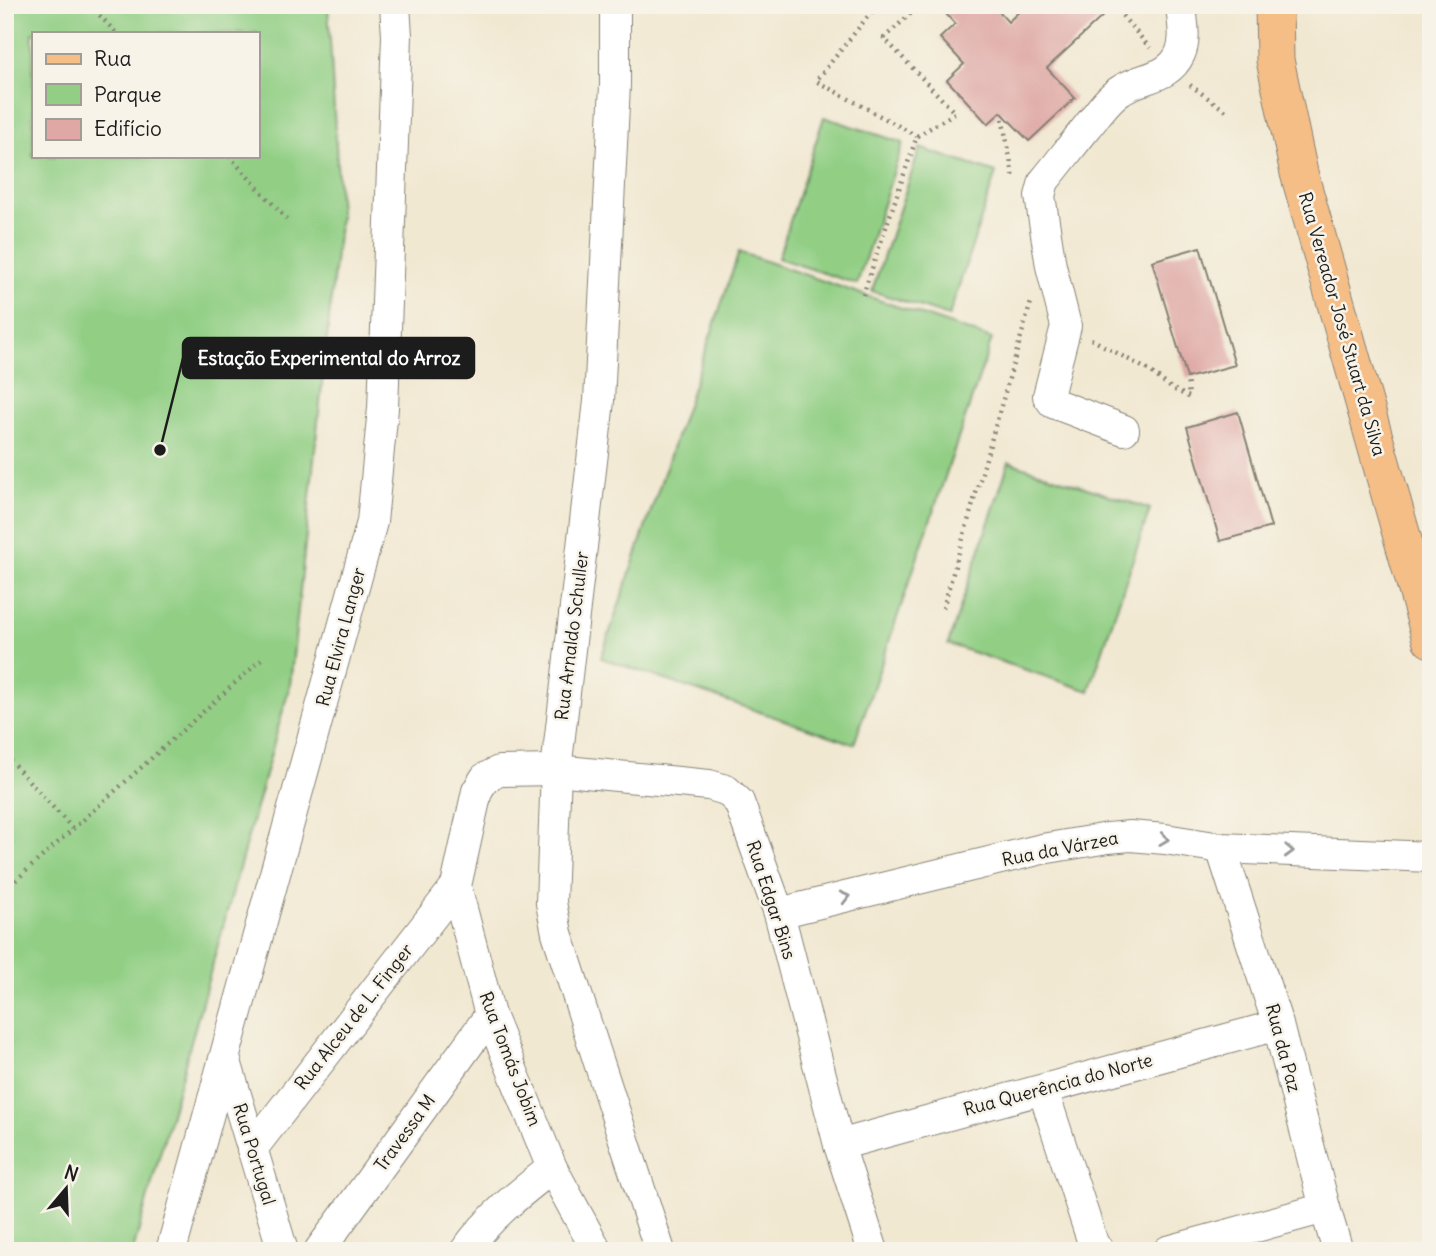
<svg xmlns="http://www.w3.org/2000/svg" width="1436" height="1256" viewBox="0 0 1436 1256" font-family="Delius,sans-serif">
<style>
.green{fill:#92cf85;stroke:#577650;stroke-width:2;fill-rule:evenodd}
.building{fill:#dfa8a5}
.lines{fill:none;stroke-linecap:round;stroke-linejoin:round}
.minor-casing{stroke:#868276;stroke-width:32}
.major-casing{stroke:#868276;stroke-width:39}
.path{stroke:#868276;stroke-width:4.5;stroke-dasharray:2 5;stroke-linecap:butt}
.minor{stroke:#fff;stroke-width:30}
.major{stroke:#f6be87;stroke-width:37}
.oneway{stroke:#999}
.labels{text-anchor:middle;stroke-width:5;stroke-linejoin:round;paint-order:stroke}
.street-label{font-size:18px;fill:#1c1c1c;stroke:#f7f3e8}
.leader{fill:none;stroke:#1c1c1c;stroke-width:2.5}
.callout-dot{fill:#1c1c1c;stroke:#f7f3e8;stroke-width:2.5}
.callout{fill:#1c1c1c;stroke:#1c1c1c;stroke-width:2.5}
.callout-label{font-size:19px;text-anchor:middle;font-weight:bold;fill:#fff}
</style>
<rect width="100%" height="100%" fill="#f7f3e8"/>
<filter id="ink" filterUnits="userSpaceOnUse"><feTurbulence type="fractalNoise" baseFrequency=".0143" numOctaves="2"/><feDisplacementMap in="SourceGraphic" scale="14" xChannelSelector="R" yChannelSelector="G"/><feConvolveMatrix kernelMatrix="1 2 1 2 8 2 1 2 1" color-interpolation-filters="sRGB"/></filter>
<filter id="wash" filterUnits="userSpaceOnUse"><feTurbulence type="fractalNoise" baseFrequency=".00686" numOctaves="4" result="noise"/><feDisplacementMap in="SourceGraphic" scale="28" xChannelSelector="R" yChannelSelector="G"/><feGaussianBlur stdDeviation="1.57" result="paint"/><feColorMatrix in="noise" values="0 0 0 0 0 0 0 0 0 0 0 0 0 0 0 0 0 1.4 0 .05"/><feComposite in="paint" operator="in"/></filter>
<g filter="url(#wash)">
<rect width="100%" height="100%" fill="#f1e8d1"/>
<!-- green -->
<g class="green">
<path d="M5,5h323l12,210 -50,470 -157,566h-128zM257,33v123h-224v-123z"/>
<path d="M824,117l79,26 -46,141 -79,-26z"/>
<path d="M920,148l76,25 -47,143 -77,-25z"/>
<path d="M739,252l253,87 -138,405 -253,-86z"/>
<path d="M1009,462l141,47 -61,182 -141,-47z"/>
</g>
<g id="blocks">
<!-- building -->
<g class="building">
<path d="M938,5h24l4,4 4,-4h23l15,17 18,-17h70l9,9 -58,54 28,30 -46,43 -28,-29 -13,12 -41,-44 17,-16 -24,-26 15,-14z"/>
<path d="M1200,247l35,118 -48,13 -35,-117z"/>
<path d="M1238,412l33,115 -51,14 -33,-114z"/>
</g>
</g>
</g>
<g filter="url(#ink)">
<use href="#blocks" fill-opacity="0" stroke="#868276" stroke-width="2"/>
<g class="lines">
<defs>
<g id="minor">
<path d="M615,5v80l-16,316 -43,369 -5,133 6,30 103,318"/>
<path d="M1124,430l-71,-27 -5,-7 18,-70 -15,-60 -11,-70 4,-15c15,-18 29,-37 44,-55 10,-13 20,-28 33,-36 20,-14 47,-10 59,-36 7,-15 2,-33 1,-49"/>
<path d="M1221,848l57,177 47,183 13,43"/>
<path d="M779,913l263,-64 66,-11 22,-2 35,3 56,9 210,9"/>
<path d="M225,1058l58,193"/>
<path d="M1043,1090l51,156 6,5"/>
<path d="M839,1145l439,-120"/>
<path d="M252,1149l204,-263"/>
<path d="M171,1251l201,-729 11,-114 14,-372 -2,-31"/>
<path d="M319,1251l171,-236"/>
<path d="M465,1251c24,-34 55,-58 87,-83"/>
<path d="M597,1251l-45,-83 -62,-153 -34,-129 21,-95 8,-13 14,-7 57,-1 153,15 17,5 13,12 40,111 60,232 34,106"/>
<path d="M1168,1251l157,-43"/>
</g>
<path id="major" d="M1274,5l1,55 24,113 132,466"/>
</defs>
<!-- minor casing -->
<use href="#minor" class="minor-casing"/>
<!-- major casing -->
<use href="#major" class="major-casing"/>
<!-- path -->
<g class="path">
<path d="M90,5l26,28"/>
<path d="M875,5l-2,5 -57,71 101,55"/>
<path d="M1113,5l37,43"/>
<path d="M1190,85l36,26"/>
<path d="M1001,112l13,67"/>
<path d="M229,156l61,67"/>
<path d="M863,295l54,-159 38,-23 -71,-75 36,-33"/>
<path d="M1091,339l59,32 21,17 18,9 -2,-19"/>
<path d="M943,608l88,-306"/>
<path d="M5,755l68,74"/>
<path d="M5,890l259,-233"/>
</g>
<!-- minor -->
<use href="#minor" class="minor"/>
<!-- major -->
<use href="#major" class="major"/>
</g>
<!-- one-way arrows -->
<defs><path id="oneway-chevron" d="M-2-3.5L2.5 0L-2 3.5" fill="none" stroke-width="1.6" stroke-linecap="round" stroke-linejoin="round" transform="scale(1.75)"/></defs>
<g class="oneway">
<use href="#oneway-chevron" transform="translate(1164 839) rotate(7)"/>
<use href="#oneway-chevron" transform="translate(1289 851) rotate(2)"/>
<use href="#oneway-chevron" transform="translate(845 897) rotate(-14)"/>
</g>
</g>
<g class="labels">
<!-- street labels -->
<g class="street-label">
<text transform="translate(1342 324) rotate(74)" y="6">Rua Vereador José Stuart da Silva</text>
<text transform="translate(572 636) rotate(-83)" y="6">Rua Arnaldo Schuller</text>
<text transform="translate(341 637) rotate(-75)" y="6">Rua Elvira Langer</text>
<text transform="translate(1060 849) rotate(-11)" y="6">Rua da Várzea</text>
<text transform="translate(771 900) rotate(72)" y="6">Rua Edgar Bins</text>
<text transform="translate(354 1017) rotate(-52)" y="6">Rua Alceu de L. Finger</text>
<text transform="translate(1283 1048) rotate(75)" y="6">Rua da Paz</text>
<text transform="translate(510 1059) rotate(69)" y="6">Rua Tomás Jobim</text>
<text transform="translate(1058 1085) rotate(-15)" y="6">Rua Querência do Norte</text>
<text transform="translate(405 1133) rotate(-54)" y="6">Travessa M</text>
<text transform="translate(254 1154) rotate(73)" y="6">Rua Portugal</text>
</g>
</g>
<!-- callouts -->
<path class="leader" d="M160 450L183 358"/>
<circle class="callout-dot" cx="160" cy="450" r="7"/>
<rect class="callout" x="183" y="338" width="291" height="40" rx="7"/>
<g class="callout-label">
<text x="329" y="365">Estação Experimental do Arroz</text>
</g>
<!-- margin -->
<rect width="1436" height="1256" fill="none" stroke="#f7f3e8" stroke-width="28"/>
<!-- legend -->
<rect x="32" y="32" width="228" height="126" fill="#f7f3e8" stroke="#9f9d96" stroke-width="2"/>
<rect x="46" y="54" width="35" height="10" fill="#f6be87" stroke="#9f9d96" stroke-width="2"/>
<text x="94" y="66" font-size="21" fill="#1c1c1c">Rua</text>
<rect x="46" y="84" width="35" height="21" fill="#92cf85" stroke="#9f9d96" stroke-width="2"/>
<text x="94" y="102" font-size="21" fill="#1c1c1c">Parque</text>
<rect x="46" y="119" width="35" height="21" fill="#dfa8a5" stroke="#9f9d96" stroke-width="2"/>
<text x="94" y="136" font-size="21" fill="#1c1c1c">Edifício</text>
<!-- north arrow -->
<g transform="translate(66 1189) rotate(19)" stroke="#f7f3e8" stroke-width="5" paint-order="stroke">
<path d="M0-5L12 26L0 18L-12 26Z" fill="#1c1c1c"/>
<text y="-10" font-size="19" font-weight="bold" text-anchor="middle" fill="#1c1c1c">N</text>
</g>
</svg>
